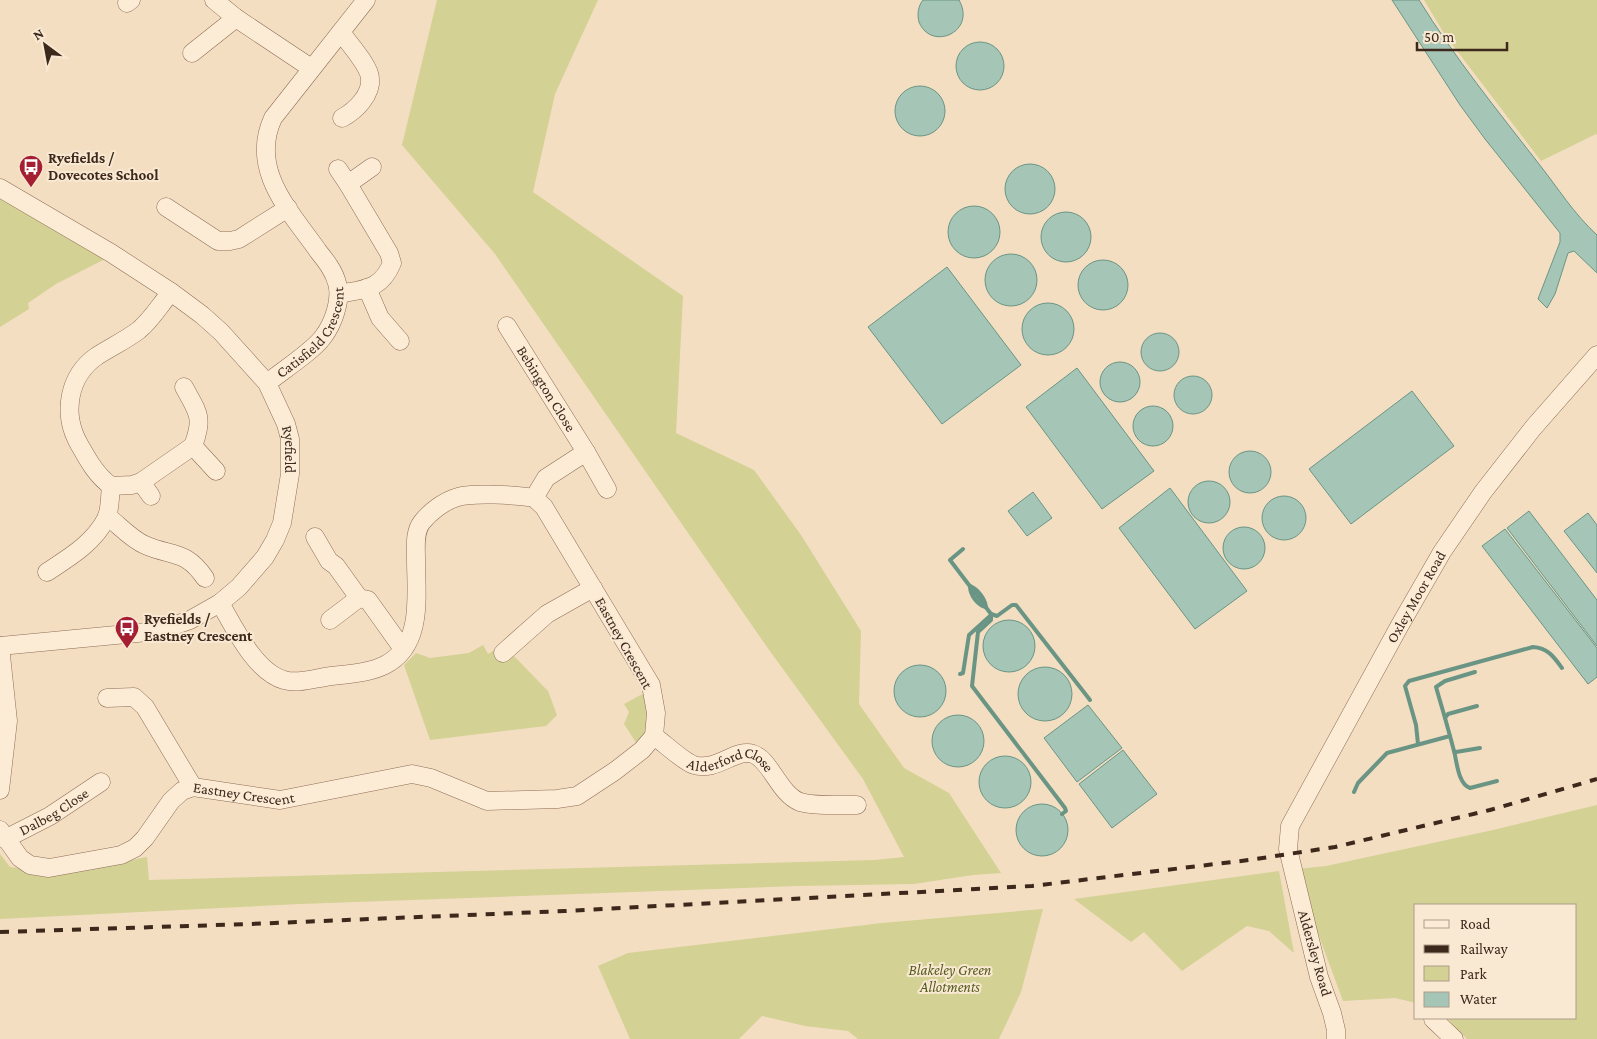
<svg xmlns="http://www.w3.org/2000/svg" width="1597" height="1039" viewBox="0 0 1597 1039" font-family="'Crimson Pro',serif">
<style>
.green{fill:#d3d194}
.water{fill:#a5c5b7;stroke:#6a9584}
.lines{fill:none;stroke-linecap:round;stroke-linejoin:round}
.stream{stroke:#6a9584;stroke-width:4}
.minor-casing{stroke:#8f6d57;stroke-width:19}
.minor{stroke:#fcecd6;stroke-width:18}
.rail{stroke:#3d281c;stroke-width:4;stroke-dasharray:9 9;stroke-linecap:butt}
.labels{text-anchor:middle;stroke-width:4;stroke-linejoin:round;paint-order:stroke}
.poi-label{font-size:15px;font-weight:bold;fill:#3d281c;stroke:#f9e9d2;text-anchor:start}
.street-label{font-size:15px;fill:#3d281c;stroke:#f9e9d2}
.park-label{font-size:15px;font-style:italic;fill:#555c21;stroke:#f9e9d2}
</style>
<rect width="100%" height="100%" fill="#f3dec2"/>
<!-- green -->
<g class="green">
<path d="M437,0h161l-43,94 -22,98 150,104 -7,137 78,37 47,65 60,96 -2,73 45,64 45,25 52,80 -28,2 -59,9 -116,2 -498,18 -300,15v-65l10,13 37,5 33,-2 67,-13 2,23 726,-20 29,-3 -41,-78 -96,-132 -272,-393 -93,-109z"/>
<path d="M1424,0h173v135l-1,-1 -55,27 -96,-126z"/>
<path d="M0,198l16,8 89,53 -49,25 -28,19 1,6 -29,18z"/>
<path d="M483,645l5,9 15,-9 45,46 9,24 -11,11 -116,14 -26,-75 12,-12 14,5 39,-5z"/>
<path d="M646,692c7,25 9,31 -9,52l-13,-20 5,-12 -5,-8z"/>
<path d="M1597,805v234h-130l-20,-21h129v-113h-160v98l-21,-5 -52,3 -38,-103 -7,-29 28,-3 167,-36z"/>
<path d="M1279,871l15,82 -25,-22 -22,-5 -65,45 -38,-39 -13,10 -57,-43z"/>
<path d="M1043,909l-22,83 -22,47h-141l-10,-8 -43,-5 -43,-10 -23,23h-109l-32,-73 30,-13 254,-30z"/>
</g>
<!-- water -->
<g class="water">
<path d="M923,0h36c18,32 -28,52 -40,22 -2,-7 -1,-16 4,-22z"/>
<path d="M1392,0h27c36,58 78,110 120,164 19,24 35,50 58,71v38l-23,-22 -6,2 -13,41 -8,14 -9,-9 22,-57v-9l-75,-94 -25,-34z"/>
<circle cx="980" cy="66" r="24"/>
<circle cx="920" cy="111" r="25"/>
<circle cx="1030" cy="189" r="25"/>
<circle cx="974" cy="232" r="26"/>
<circle cx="1066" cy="237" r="25"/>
<circle cx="1011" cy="280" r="26"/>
<circle cx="1103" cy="285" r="25"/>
<path d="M947,267l74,98 -79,59 -74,-97z"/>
<circle cx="1048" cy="329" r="26"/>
<circle cx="1160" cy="352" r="19"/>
<circle cx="1120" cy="382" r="20"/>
<path d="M1077,368l77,103 -52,38 -76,-102z"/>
<circle cx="1193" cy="395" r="19"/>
<path d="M1412,391l42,55 -103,78 -42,-55z"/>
<circle cx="1153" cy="426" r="20"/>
<circle cx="1250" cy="472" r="21"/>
<circle cx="1209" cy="502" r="21"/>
<path d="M1170,488l77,103 -52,38 -76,-101z"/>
<path d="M1033,492l19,26 -25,18 -19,-25z"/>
<circle cx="1284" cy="518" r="22"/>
<path d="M1529,511l68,89v46l-90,-118z"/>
<path d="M1588,513l9,12v48l-33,-42z"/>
<circle cx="1244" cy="548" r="21"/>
<path d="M1505,529l92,119v29l-9,7 -106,-138z"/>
<circle cx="1009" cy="646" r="26"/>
<circle cx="920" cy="691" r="26"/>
<circle cx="1045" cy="694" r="27"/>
<path d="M1088,705l34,43 -45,34 -33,-44z"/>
<circle cx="958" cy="741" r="26"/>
<path d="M1123,750l34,44 -45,34 -33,-44z"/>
<circle cx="1005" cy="782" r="26"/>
<circle cx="1042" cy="830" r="26"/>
</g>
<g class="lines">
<!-- stream -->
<g class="stream">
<path d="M963,549l-13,11 41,54 6,2 15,-11h4l74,95"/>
<path d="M970,586c0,9 7,18 15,21"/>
<path d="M970,586c8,3 15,13 16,21"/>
<path d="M991,614v6l-13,12 -6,54 93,122 1,3 -4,3"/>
<path d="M960,674l3,-1 6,-38 21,-19"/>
<path d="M1445,718l-9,-31 9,-6 30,-9"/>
<path d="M1450,736l4,15 2,1 24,-4"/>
<path d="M1418,744l-2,-19 -11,-39 4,-5 124,-34c15,1 21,10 29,21"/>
<path d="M1454,751c3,11 4,33 16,37l27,-7"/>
<path d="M1354,792l4,-9 29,-30 63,-17 -5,-18 3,-4 29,-8"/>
</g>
<defs>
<g id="minor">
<path d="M214,0l22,18 75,50"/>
<path d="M127,3l4,-3"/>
<path d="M341,32c8,12 28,33 29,46 2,17 -15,33 -28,40"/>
<path d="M192,53l44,-35"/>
<path d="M338,169l10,15 41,69 3,10c-11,27 -28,26 -53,31"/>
<path d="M348,184l24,-17"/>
<path id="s1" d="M0,188l111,65 60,39 31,23 19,17 46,51 19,41 4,15v35l-8,49 -7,17 -10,17 -26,30 -19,16 -30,17 -32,11 -158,15"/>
<path d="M166,207l52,34h12l9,-2 49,-31"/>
<path d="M367,288l13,30 20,23"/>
<path d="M171,292c-11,13 -19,27 -32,38 -13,10 -28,17 -42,26 -29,20 -35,58 -18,88 9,16 17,31 32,42l21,-1 9,-3 52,-36"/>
<path id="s2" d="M507,326l79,126 21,37"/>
<path id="s3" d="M267,383c15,-12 46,-32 56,-46 10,-13 19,-37 14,-54 -3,-12 -11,-22 -19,-32 -28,-40 -69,-81 -45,-133l93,-118"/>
<path d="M184,387c14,26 20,30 9,59l23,25"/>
<path d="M141,482l10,14"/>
<path d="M534,498l12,-20 40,-26"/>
<path d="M107,516c12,9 24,23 38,29 27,12 40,4 60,33"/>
<path d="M315,537l14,24 7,5 23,32 9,2 35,49"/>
<path d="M47,572c23,-15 47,-29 60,-55 3,-8 3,-22 4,-31"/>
<path d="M330,620l29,-22"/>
<path d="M503,653l44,-39 46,-26"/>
<path d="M107,698l27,-1 11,10 48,80"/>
<path id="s4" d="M654,736c10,7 30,26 40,29 23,7 41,-17 59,-11 17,5 26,40 47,48 10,4 45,3 57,3"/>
<path d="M0,790l8,-69 -8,-75"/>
<path id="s5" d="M0,830l20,28 10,7 19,3 72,-13 14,-7 10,-10 26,-37 11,-10 11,-4 87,13 132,-26 19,4 56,23 70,-2 20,-3 38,-25 27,-21 12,-14 2,-23 -5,-28 -107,-178 -10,-9c-16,-3 -64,-6 -79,0 -12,4 -25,14 -33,24 -8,10 -6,26 -6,37 0,36 8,86 -31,106 -18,9 -41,9 -60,12 -13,2 -28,7 -41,3 -29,-8 -50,-53 -64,-77"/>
<path id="s6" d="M5,839l45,-23 51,-34"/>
<path d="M1433,1019l21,20"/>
<path id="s7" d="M1336,1039v-9l-4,-17 -13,-36 -31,-128 2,-23 110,-201 42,-73 41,-60 50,-64 64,-73"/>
</g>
</defs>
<!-- minor casing -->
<use href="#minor" class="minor-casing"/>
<!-- minor -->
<use href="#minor" class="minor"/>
<!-- rail -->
<path class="rail" d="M0,932l250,-8 315,-13 467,-25 217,-26 86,-13 155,-37 107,-31"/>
</g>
<!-- icons -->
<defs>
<symbol id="bus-pin" viewBox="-11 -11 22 30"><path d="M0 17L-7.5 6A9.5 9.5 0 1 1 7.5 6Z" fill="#a51f33" stroke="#f9e9d2"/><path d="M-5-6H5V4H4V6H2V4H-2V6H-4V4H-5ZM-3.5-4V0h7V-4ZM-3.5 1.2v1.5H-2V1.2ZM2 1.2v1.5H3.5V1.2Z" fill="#fff"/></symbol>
</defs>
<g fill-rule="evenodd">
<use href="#bus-pin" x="17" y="153" width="28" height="38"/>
<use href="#bus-pin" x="113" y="614" width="28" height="38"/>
</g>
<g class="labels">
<!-- poi labels -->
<g class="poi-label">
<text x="48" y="163">Ryefields /<tspan x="48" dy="17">Dovecotes School</tspan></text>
<text x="144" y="624">Ryefields /<tspan x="144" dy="17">Eastney Crescent</tspan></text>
</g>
<!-- street labels -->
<g class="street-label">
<text dy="5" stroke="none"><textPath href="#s3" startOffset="70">Catisfield Crescent</textPath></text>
<text dy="5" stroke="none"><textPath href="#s2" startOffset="74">Bebington Close</textPath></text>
<text dy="5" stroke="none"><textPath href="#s1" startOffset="404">Ryefield</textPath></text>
<text dy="5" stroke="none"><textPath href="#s7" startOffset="481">Oxley Moor Road</textPath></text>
<text transform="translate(624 643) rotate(61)" y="5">Eastney Crescent</text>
<text dy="5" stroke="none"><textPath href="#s4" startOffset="89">Alderford Close</textPath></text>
<text dy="5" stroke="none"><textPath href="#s5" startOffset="292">Eastney Crescent</textPath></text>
<text dy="5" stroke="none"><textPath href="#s6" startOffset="56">Dalbeg Close</textPath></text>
<text transform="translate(1315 953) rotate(74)" y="5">Aldersley Road</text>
</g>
<!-- park labels -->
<g class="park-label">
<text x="950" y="975">Blakeley Green<tspan x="950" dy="17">Allotments</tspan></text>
</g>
</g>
<!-- legend -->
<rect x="1414" y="904" width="162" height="115" fill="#f9e9d2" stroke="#ae9c89"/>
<rect x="1424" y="920" width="25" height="8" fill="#fcecd6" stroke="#ae9c89"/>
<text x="1460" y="929" font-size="15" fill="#3d281c">Road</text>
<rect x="1424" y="945" width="25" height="8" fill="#3d281c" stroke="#ae9c89"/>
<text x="1460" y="954" font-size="15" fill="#3d281c">Railway</text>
<rect x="1424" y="966" width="25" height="15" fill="#d3d194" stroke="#ae9c89"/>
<text x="1460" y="979" font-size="15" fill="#3d281c">Park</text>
<rect x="1424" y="992" width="25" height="15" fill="#a5c5b7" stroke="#ae9c89"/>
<text x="1460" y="1004" font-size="15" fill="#3d281c">Water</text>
<!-- north arrow -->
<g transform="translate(45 45) rotate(328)" stroke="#f9e9d2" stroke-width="4" paint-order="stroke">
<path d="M0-4L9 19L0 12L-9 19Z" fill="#3d281c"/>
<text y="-8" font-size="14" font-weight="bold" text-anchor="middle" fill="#3d281c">N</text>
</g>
<!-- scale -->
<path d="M1417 42v8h90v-8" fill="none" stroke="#3d281c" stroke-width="2.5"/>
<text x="1424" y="42" font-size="15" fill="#3d281c" stroke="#f9e9d2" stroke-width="4" paint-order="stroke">50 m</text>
</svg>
